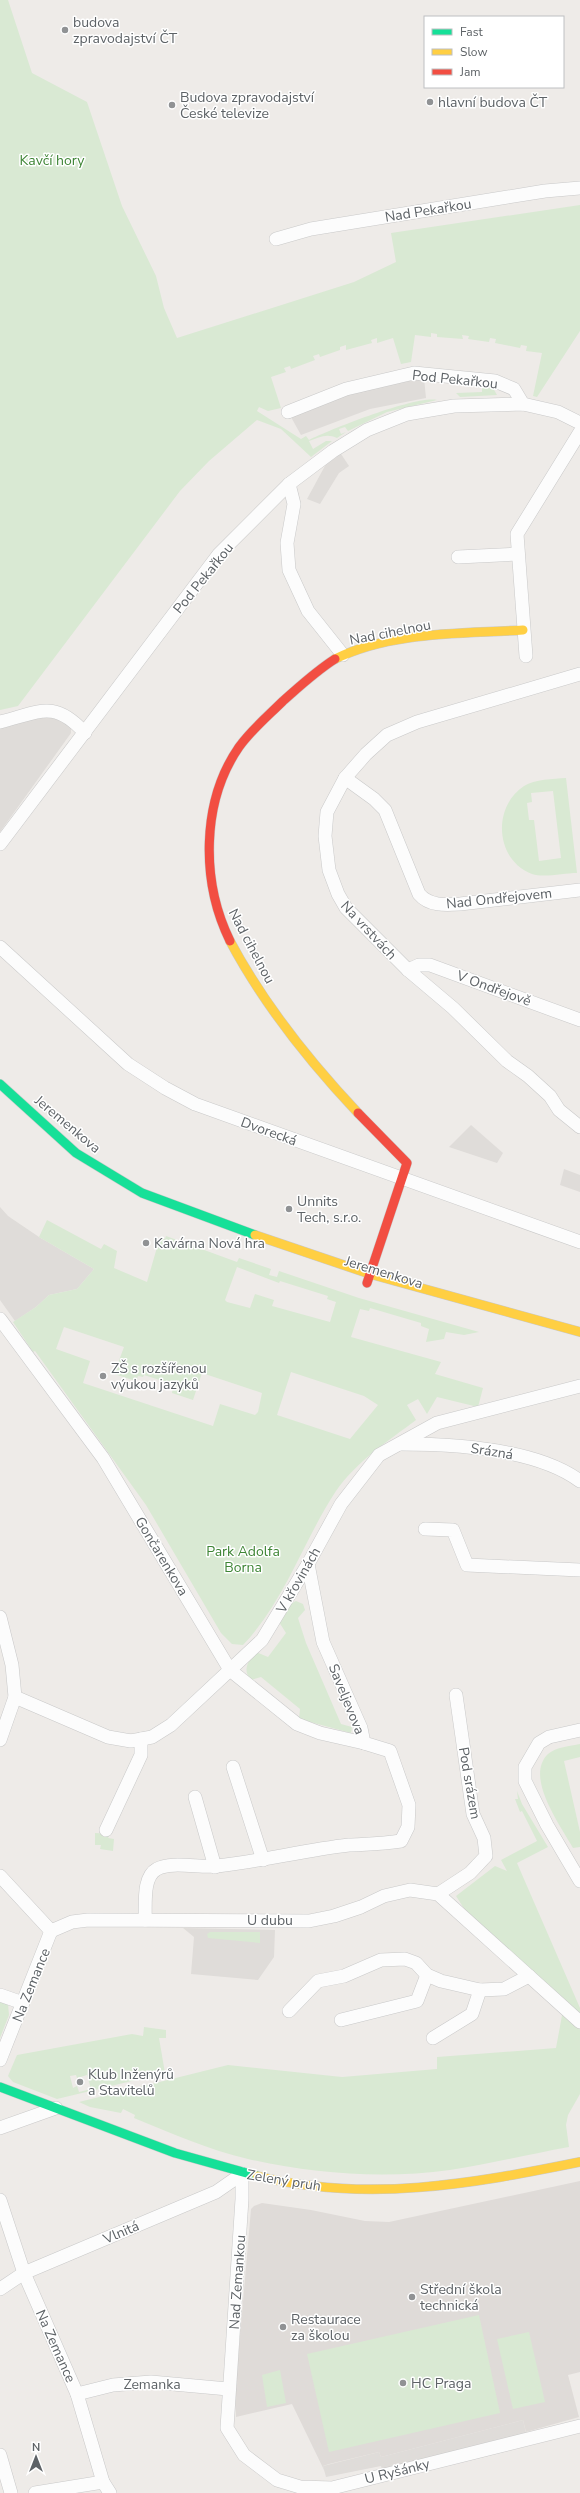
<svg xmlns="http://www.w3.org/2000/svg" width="580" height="2493" viewBox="0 0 580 2493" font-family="'Nunito Sans',sans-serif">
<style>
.industrial{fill:#dfdcd9}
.education{fill:#dfdbd8}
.green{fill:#d9e9d3;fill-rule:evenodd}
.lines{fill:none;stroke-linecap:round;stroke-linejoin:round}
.street-casing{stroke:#c9c9c9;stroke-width:14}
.fast-casing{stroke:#c9c9c9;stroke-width:10}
.slow-casing{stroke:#c9c9c9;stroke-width:10}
.jam-casing{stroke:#c9c9c9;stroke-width:10}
.street{stroke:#fcfcfc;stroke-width:13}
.fast{stroke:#16e098;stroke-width:9}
.slow{stroke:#ffcf43;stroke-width:9}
.jam{stroke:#f24e42;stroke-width:9}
.poi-dot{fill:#909294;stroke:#fff;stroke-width:1.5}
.labels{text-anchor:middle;stroke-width:3;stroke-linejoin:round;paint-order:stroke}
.poi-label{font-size:14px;fill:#5d6266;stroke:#fff;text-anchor:start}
.park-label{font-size:14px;fill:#3e8535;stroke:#fff}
.street-label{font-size:14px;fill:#5d6266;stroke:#fff}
</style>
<rect width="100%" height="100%" fill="#eeebe8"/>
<!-- industrial -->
<g class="industrial">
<path d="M424,378l2,20 -56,11 -69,26 -10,-18 63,-25z"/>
<path d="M341,454l8,12 -10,7 -19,31 -13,-5 19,-35z"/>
<path d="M55,713l16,14v6l-71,99v-107z"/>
<path d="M471,1125l32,28 -6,10 -48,-16z"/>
<path d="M564,1169l16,6v17l-20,-7z"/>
<path d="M0,1207l8,9 31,21 55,32 -17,20 -28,6 -13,12 -21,14 -15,-21z"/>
<path d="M183,1928l92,2 -1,27 -16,23 -67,-6 3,-37z"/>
<path d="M523,2420l3,13 -144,37 -1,-4 -55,11 -3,-11 56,-14 2,5z"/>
</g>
<!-- education -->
<path class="education" d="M580,2181v191l-12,3 11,42 -53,15 -3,-12 -142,37 -2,-5 -50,12 -6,2 2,6 -33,-68 -56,13 -1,-22 16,-186 3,-3 8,-3 49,7 54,11 24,1z"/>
<!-- green -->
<g class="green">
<path d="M0,0h8l24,73 55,29 35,104 34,70 8,32 13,30 177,-56 42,-20 -5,-29 189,-28v126l-43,66 -4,-1 9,-43 -16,-2 1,-5 -6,-1 -1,3 -25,-5 1,-4 -6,-1 -1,4 -21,-3 1,-3 -7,-1 1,4 -26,-2v-3l-6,-1v4l-16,-2 -4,27 -10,2 -8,-26 -16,5v-5l-6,2 1,3 -26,7v-5l-6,2v3l-20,7 -1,-3 -6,2 2,4 -24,9 -1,-3 -6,2 2,4 -15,5 10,31 -13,3 -9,-4 -2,4 44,28 5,-3 3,4c22,-11 108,-45 128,-40l-50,12 -39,19 -3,-4 -6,2 2,5 5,-2 -9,6c-10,-5 -18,-1 -28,3l4,8 13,-8h6l-21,16 -30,-28 -24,-9 -48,41 -29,30 -162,215 -18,4z"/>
<path d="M482,387l11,1 4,7 -37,2 -4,-4 26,-1z"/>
<path d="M566,778l11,95c-13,0 -33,5 -45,1 -37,-14 -40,-67 -8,-88 11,-7 29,-7 42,-8zM553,791l8,67 -22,3 -5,-41h-5l-2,-17 5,-1 -1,-9z"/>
<path d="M47,1220l54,29 3,-5 13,7 -3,17 33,14 13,-45 5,2 1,-3 71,26 2,-4 32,11 -2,6 8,2 2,-6 80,27 120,34 -15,3 -18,-3 -2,7 -18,3 3,-13 -8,-3v-3l-51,-15 -1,3 -9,-2 -9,28 90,25 -6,12 48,14 -5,19 -41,-10 -10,17 -9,-15 -11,6 9,15c-28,21 -60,42 -80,71 -33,50 -51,110 -93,154l-11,-1 -11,-11 -75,-128 -111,-154 -2,1 -20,-30 23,-15 13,-12 28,-6 17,-20 -55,-32zM237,1267l42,16 1,-2 48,15 -1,3 9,3 -6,20 -58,-16 2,-6 -19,-6 -5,14 -23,-6 -2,-2zM64,1327l60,20 -10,27 22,7 2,-5 5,1 1,-2 25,8v3l4,1 -1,6 21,7 9,-27 60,20 -4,19 -3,3 -35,-11 -7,22 -130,-43 7,-22 -34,-12zM291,1372l73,24 14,9 -28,34 -73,-24z"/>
<path d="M296,1601l7,3 2,6 -7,8 8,25 35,81 11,3 -1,6 -52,-14 1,-10 -39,-32 -10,3c-9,-10 -3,-19 5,-28l12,5 18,-24 -7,-11 11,-18z"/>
<path d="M580,1744v13l-16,4 16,71v15l-7,1c-12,-22 -49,-71 -25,-94 8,-7 22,-8 32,-10z"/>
<path d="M517,1791l5,13 26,43 -31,16 63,145v8l-115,-106 -9,-14 39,-30 12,5 -6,-11 36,-19 -15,-30 -2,1 -5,-13h3z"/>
<path d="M95,1833l15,1 -2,4 6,1 -1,12 -13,-2 1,-4h-6z"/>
<path d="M210,1932h50v11l-52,-5 -1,-4z"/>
<path d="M0,2001l8,3 1,11 -9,23z"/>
<path d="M563,2010l17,15v69l-12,21 -2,10 3,22c-39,7 -79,17 -119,23 -66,9 -137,4 -202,-11 -39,-9 -77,-26 -114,-41l1,-3 -12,-6 -2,4 -31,-6 -11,-5 149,-37 114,12 95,-8v-12l119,-9z"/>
<path d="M144,2027l22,3v8h-7l6,35 -108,26 -44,-17 -5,-6 9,-21 115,-21 11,2zM76,2075l1,3 10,-3 4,14 -12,3 -2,-6 -4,2 -3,-12z"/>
<path d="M479,2315l21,98 -171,39 -22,-98z"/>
<path d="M529,2332l16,70 -32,7 -16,-70z"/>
<path d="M280,2370l6,33 -19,4 -5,-32z"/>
</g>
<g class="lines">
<defs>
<g id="street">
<path d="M276,239l35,-10 234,-38 35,-3"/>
<path d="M288,412l58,-23 68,-16 81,8 19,8 9,15"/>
<path d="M289,484l5,20 -7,39 2,27 19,41 35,44"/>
<path d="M458,557l60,-3"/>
<path d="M526,656l-9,-122 63,-102"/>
<path d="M580,674l-163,48 -30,13 -21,19 -21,24 -18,34 -2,24 4,34 9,24 8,14 62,62 45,38 54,53 21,15 22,20 9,14 21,17"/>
<path d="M0,722c40,-10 54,-23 85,11"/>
<path d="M345,778l29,21 11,11 34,84c10,12 26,11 41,10l120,-14"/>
<path d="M0,844l219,-290 70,-70 44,-33 34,-21 40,-16 47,-8 69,-2 35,8 22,11"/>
<path d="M0,947l128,117 37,24 30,16 385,138"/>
<path d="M408,970l11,-5h11l150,55"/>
<path d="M0,1319l103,139 127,212 67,54 23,9 44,10"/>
<path d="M400,1444c54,0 135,4 180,37"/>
<path d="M425,1529l28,1 14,35 113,5"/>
<path d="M0,1617l12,48 3,32 -15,43"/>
<path d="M15,1697l93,40 23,4 21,-4 19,-12 91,-85 46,-76 33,-60 38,-49 58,-32 143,-37"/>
<path d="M580,1730l-31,7 -10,6 -14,24v14l22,44 33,56"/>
<path d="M233,1767l30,93"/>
<path d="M195,1797l20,70"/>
<path d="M106,1830l35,-75v-16"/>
<path d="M0,1876l51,55"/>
<path d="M438,1894l32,-21 16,-17 -2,-18 -11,-24 -17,-119"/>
<path d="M145,1920c1,-15 -3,-43 12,-51 14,-8 43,-1 60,-3 45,-5 88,-16 132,-21 18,-1 34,-1 52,-4l7,-14 1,-22 -19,-54 -26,-8 -3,-15 -38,-86 -15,-78"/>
<path d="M51,1931l21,-9 16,-2 221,1 25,-5 27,-9 23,-11 26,-6 28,4 142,128"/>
<path d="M0,1995l23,8"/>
<path d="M289,2011l29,-30 26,-5 37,-16 24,-1 11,4 11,12 14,6 39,9 24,-1 25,-13"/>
<path d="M341,2020l76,-19 10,-26"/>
<path d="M433,2038l39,-24 8,-24"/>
<path d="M0,2060l51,-129"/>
<path d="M0,2128l56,-20"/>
<path d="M242,2174v25l-15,229 17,27 33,25 23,7 32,1 248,-62"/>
<path d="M0,2200l24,73 53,121 26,88 7,11"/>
<path d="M0,2289l24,-16 192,-81 26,-18"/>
<path d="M77,2394l36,-9 38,-3 77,7"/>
<path d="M0,2455l11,38"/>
<path d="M35,2493l68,-11"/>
</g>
<g id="fast">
<path d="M0,1084l76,69 66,40 113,42"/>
<path d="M0,2087l175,66 82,23"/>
</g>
<g id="slow">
<path d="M335,659c56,-28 127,-25 188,-29"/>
<path d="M230,941c34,64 79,120 128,172"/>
<path d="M255,1235l115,39 210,58"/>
<path d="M257,2176c109,27 215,8 323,-14"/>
</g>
<g id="jam">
<path d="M230,941c-29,-59 -29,-139 9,-194 13,-18 29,-31 44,-46 17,-15 33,-30 52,-42"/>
<path d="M358,1113l49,50 -40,120"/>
</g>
</defs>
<!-- street casing -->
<use href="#street" class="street-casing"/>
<!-- fast casing -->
<use href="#fast" class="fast-casing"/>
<!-- slow casing -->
<use href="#slow" class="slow-casing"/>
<!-- jam casing -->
<use href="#jam" class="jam-casing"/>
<!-- street -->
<use href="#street" class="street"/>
<!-- fast -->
<use href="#fast" class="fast"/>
<!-- slow -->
<use href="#slow" class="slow"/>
<!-- jam -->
<use href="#jam" class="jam"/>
</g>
<!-- markers -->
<g class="poi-dot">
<circle cx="65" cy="30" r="4"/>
<circle cx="430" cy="102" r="4"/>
<circle cx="172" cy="105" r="4"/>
<circle cx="289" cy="1209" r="4"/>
<circle cx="146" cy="1243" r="4"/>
<circle cx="103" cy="1376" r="4"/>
<circle cx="80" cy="2082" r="4"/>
<circle cx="412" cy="2297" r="4"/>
<circle cx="283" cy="2327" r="4"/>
<circle cx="403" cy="2383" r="4"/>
</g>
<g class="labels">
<!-- poi labels -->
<g class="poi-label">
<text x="73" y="27">budova<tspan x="73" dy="16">zpravodajství ČT</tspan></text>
<text x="180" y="102">Budova zpravodajství<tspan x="180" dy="16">České televize</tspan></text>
<text x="438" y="107">hlavní budova ČT</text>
<text x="297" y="1206">Unnits<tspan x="297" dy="16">Tech, s.r.o.</tspan></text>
<text x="154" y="1248">Kavárna Nová hra</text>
<text x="111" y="1373">ZŠ s rozšířenou<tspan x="111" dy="16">výukou jazyků</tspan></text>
<text x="88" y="2079">Klub Inženýrů<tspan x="88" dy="16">a Stavitelů</tspan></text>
<text x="420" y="2294">Střední škola<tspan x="420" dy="16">technická</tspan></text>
<text x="291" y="2324">Restaurace<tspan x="291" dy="16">za školou</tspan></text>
<text x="411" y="2388">HC Praga</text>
</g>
<!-- park labels -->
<g class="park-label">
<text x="52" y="165">Kavčí hory</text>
<text x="243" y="1556">Park Adolfa<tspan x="243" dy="16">Borna</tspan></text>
</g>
<!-- street labels -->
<g class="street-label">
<text transform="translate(428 210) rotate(-9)" y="5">Nad Pekařkou</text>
<text transform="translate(455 379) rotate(6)" y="5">Pod Pekařkou</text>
<text transform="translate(203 578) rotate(-51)" y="5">Pod Pekařkou</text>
<text transform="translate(390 632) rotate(-11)" y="5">Nad cihelnou</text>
<text transform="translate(499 898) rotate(-6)" y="5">Nad Ondřejovem</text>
<text transform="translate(369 930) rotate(47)" y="5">Na vrstvách</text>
<text transform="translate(252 946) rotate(62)" y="5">Nad cihelnou</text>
<text transform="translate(494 988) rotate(20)" y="5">V Ondřejově</text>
<text transform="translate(68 1124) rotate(40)" y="5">Jeremenkova</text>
<text transform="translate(269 1131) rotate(20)" y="5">Dvorecká</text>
<text transform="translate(384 1272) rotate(17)" y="5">Jeremenkova</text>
<text transform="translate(492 1451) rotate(9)" y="5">Srázná</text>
<text transform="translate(162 1556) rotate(59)" y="5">Gončarenkova</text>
<text transform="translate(298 1580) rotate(-60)" y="5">V křovinách</text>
<text transform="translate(347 1699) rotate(68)" y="5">Saveljevova</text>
<text transform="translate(470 1783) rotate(80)" y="5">Pod srázem</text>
<text x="270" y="1925">U dubu</text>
<text transform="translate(31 1985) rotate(-68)" y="5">Na Zemance</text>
<text transform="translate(284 2180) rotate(9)" y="5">Zelený pruh</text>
<text transform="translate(121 2232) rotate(-23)" y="5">Vlnitá</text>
<text transform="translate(237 2282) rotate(-86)" y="5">Nad Zemankou</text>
<text transform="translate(56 2346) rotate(66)" y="5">Na Zemance</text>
<text x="152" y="2389">Zemanka</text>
<text transform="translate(397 2471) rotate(-14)" y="5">U Ryšánky</text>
</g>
</g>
<!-- legend -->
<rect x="424" y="16" width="140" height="72" fill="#ffffff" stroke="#bec0c2"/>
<rect x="432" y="29" width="20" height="6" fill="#16e098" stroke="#bec0c2"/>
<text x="460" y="36" font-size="12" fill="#5d6266">Fast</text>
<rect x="432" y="49" width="20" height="6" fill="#ffcf43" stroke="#bec0c2"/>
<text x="460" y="56" font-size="12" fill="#5d6266">Slow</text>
<rect x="432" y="69" width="20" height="6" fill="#f24e42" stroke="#bec0c2"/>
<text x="460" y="76" font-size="12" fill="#5d6266">Jam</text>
<!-- north arrow -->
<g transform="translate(36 2457)" stroke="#ffffff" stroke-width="3" paint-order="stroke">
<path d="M0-3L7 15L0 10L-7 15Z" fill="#5d6266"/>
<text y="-6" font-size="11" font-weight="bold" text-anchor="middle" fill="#5d6266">N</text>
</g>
</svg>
